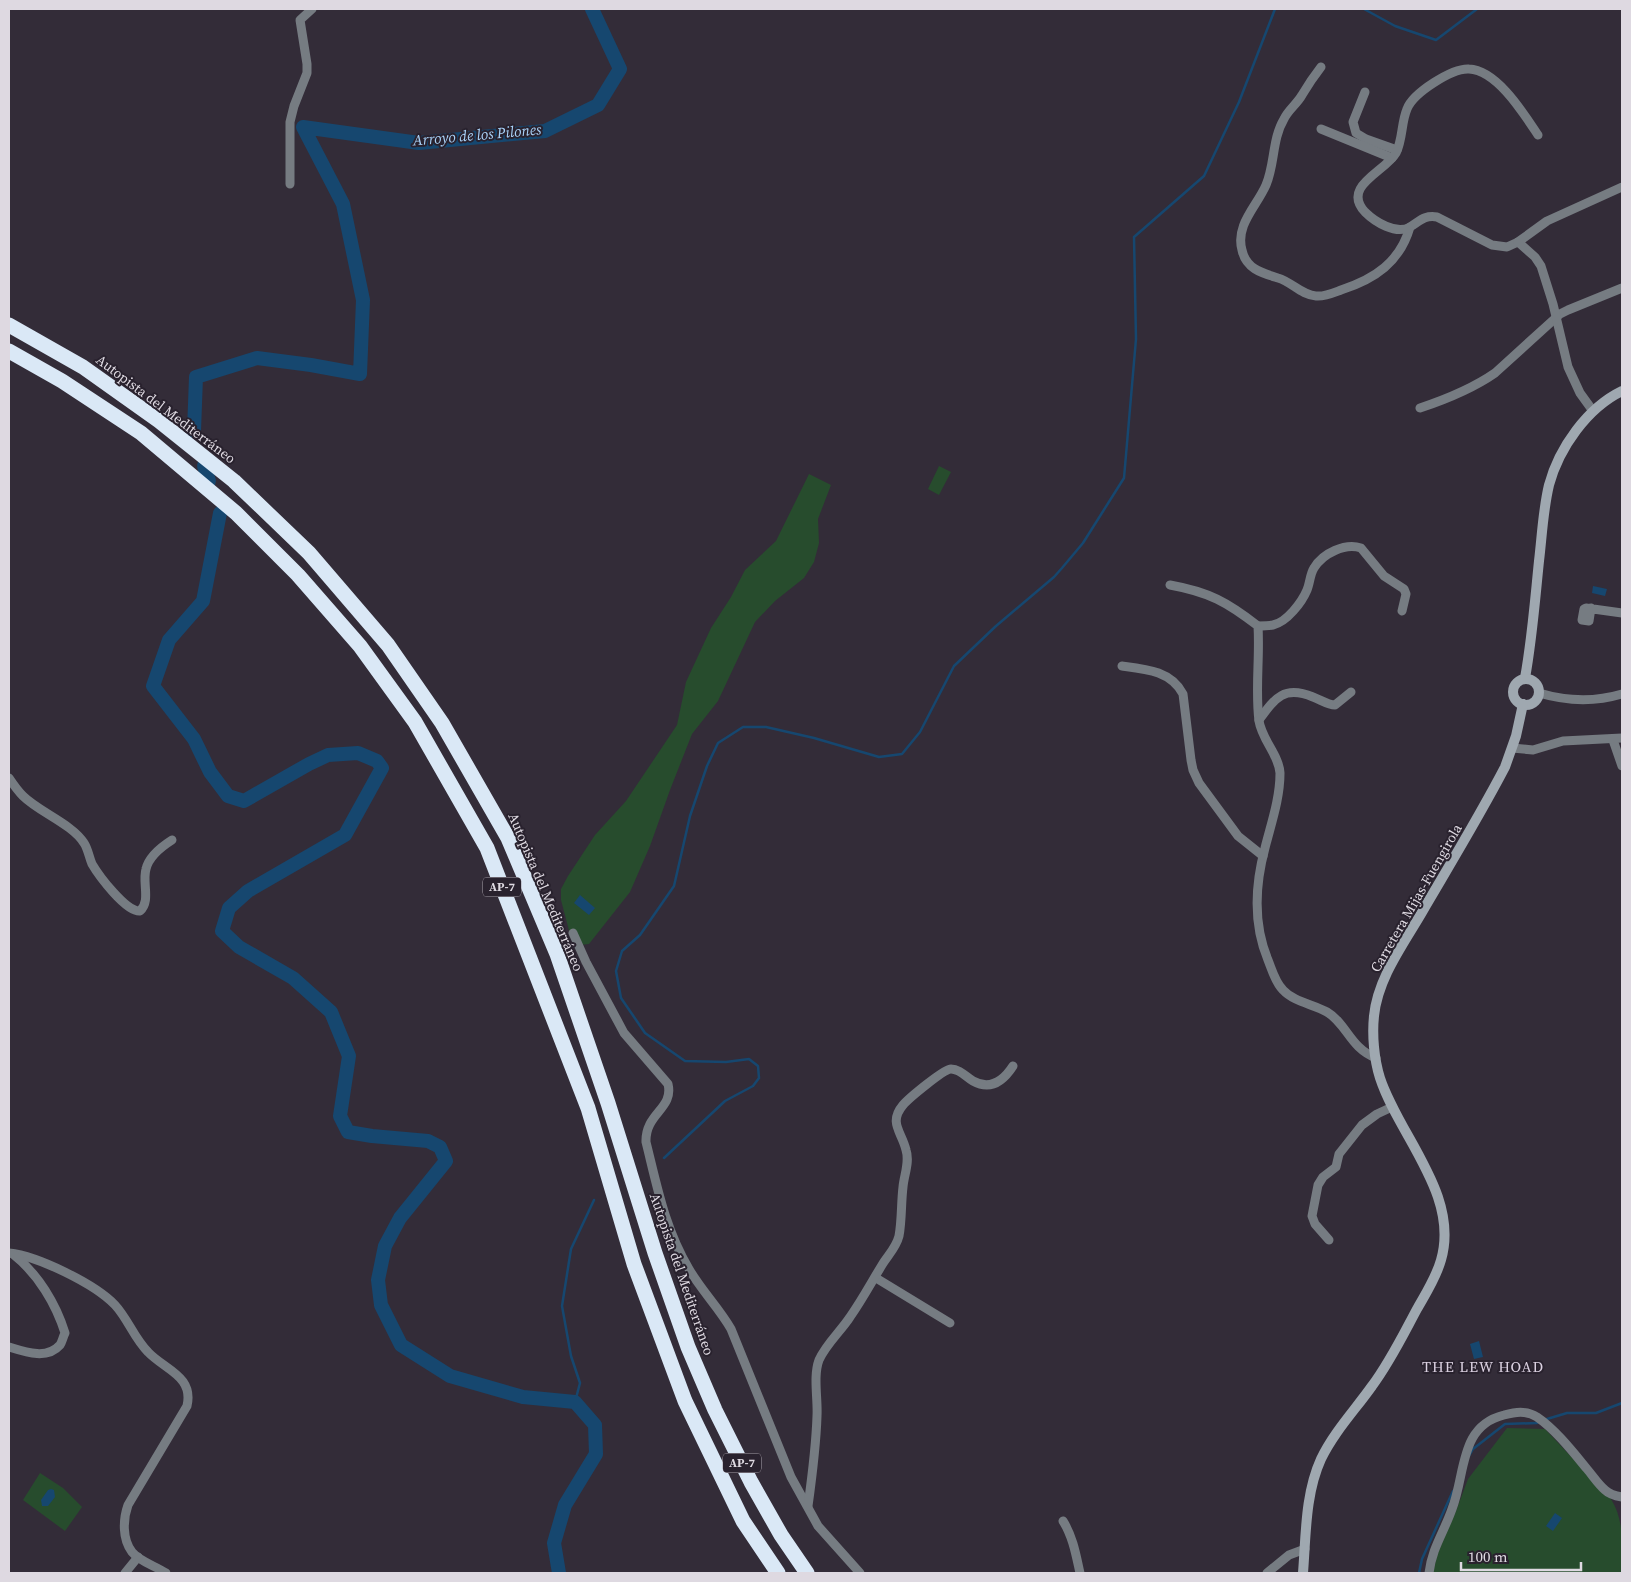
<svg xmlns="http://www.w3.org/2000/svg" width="1631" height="1582" viewBox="0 0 1631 1582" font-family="'Source Serif 4',serif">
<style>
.green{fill:#274c2d}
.water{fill:#16476f}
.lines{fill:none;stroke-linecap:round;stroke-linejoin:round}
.stream{stroke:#16476f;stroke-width:2.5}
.river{stroke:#16476f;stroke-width:14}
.street{stroke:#767c82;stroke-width:9}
.secondary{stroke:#9fa8b0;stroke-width:10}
.highway{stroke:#dae8f6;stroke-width:15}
.labels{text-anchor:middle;stroke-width:4;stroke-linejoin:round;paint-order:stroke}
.shield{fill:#29222e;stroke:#a8a2ab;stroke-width:1}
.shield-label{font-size:12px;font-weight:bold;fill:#ded9e1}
.street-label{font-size:14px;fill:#ded9e1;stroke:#29222e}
.water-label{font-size:15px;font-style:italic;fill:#a9d2f8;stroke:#29222e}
.neighbourhood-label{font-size:15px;letter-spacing:1px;fill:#dbd1e1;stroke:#29222e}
</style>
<rect width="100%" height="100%" fill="#332c38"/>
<!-- green -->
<g class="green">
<path d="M939,466l12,6 -12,23 -11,-6z"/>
<path d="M809,474l22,11 -13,34 1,24 -5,19 -10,16 -29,23 -20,21 -37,79 -26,33 -22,56 -20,56 -20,46 -41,52 -9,1 -9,-7 -10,-38v-11l7,-13 27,-41 31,-34 51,-76 9,-43 25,-54 20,-31 14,-27 31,-29z"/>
<path d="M1507,1428l38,1 66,70c14,22 11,49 11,74h-189l4,-18 19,-44 12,-32z"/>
<path d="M40,1473l23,15 19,19 -17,24 -42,-31z"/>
</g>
<!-- water -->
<g class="water">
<path d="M1593,586l14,3 -2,7 -13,-3z"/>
<path d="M580,895l15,13 -6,7 -15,-12z"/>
<path d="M1479,1341l4,16 -9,2 -4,-15z"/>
<path d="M51,1489l3,1 1,7 -7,9h-6l-1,-6 7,-10z"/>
<path d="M1555,1513l7,5 -9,13 -7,-5z"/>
</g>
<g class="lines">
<!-- stream -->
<g class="stream">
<path d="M1364,9l31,17 41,14 41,-31"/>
<path d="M664,1158l61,-57 28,-15 6,-8 -1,-12 -9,-7 -23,3 -41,-1 -40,-28 -24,-35 -5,-27 6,-20 18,-16 34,-49 16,-70 17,-50 11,-23 25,-16h23l48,11 65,19 23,-3 18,-22 34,-66 42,-40 58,-49 8,-9 21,-25 41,-65 12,-139 -2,-102 70,-61 35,-74 36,-93"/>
<path d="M575,1402l5,-19 -9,-27 -9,-50 9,-57 23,-49"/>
<path d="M1547,1419l20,-6h29l26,-10"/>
<path d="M1469,1456l4,-7 32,-25 32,-1"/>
<path d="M1419,1573l3,-14 31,-68"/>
</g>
<!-- river -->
<g class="river">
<path d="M194,431l2,-54 61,-19 54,7 49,9 3,-74 -20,-96 -40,-77 116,16 126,-12 53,-26 22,-36 -28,-60"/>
<path d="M204,466l5,15"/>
<path d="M220,513l-17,88 -34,39 -16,46 41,53 16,33 18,24 16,5 65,-37 19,-9 30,-2 19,8 5,7 -37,67 -97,56 -19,17 -7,23 17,16 54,31 38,34 18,44 -9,60 8,16 24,4 56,5 12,6 6,14 -46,57 -15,28 -7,34 3,25 20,40 49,31 73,21 52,5 20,23 1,29 -31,51 -11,38 5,30"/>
</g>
<!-- street -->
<g class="street">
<path d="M1321,67c-7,9 -13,18 -19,28 -5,9 -14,15 -18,24 -12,20 -9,45 -18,66 -9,21 -31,40 -24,65 4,19 20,23 36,28 14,4 23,17 38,18 8,1 17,-3 25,-6 34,-11 59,-28 69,-63"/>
<path d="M1365,92l-12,30 3,11 10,6 31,11"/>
<path d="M1321,129l71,29"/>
<path d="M290,184v-62l4,-16 13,-33v-9l-7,-44 12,-11"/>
<path d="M1518,242l-11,5 -15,-2 -55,-28c-13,-2 -17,4 -27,10 -14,8 -35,-5 -45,-15 -24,-26 20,-40 31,-59 7,-14 5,-30 11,-44 6,-16 45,-41 62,-40 28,1 55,45 69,66"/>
<path d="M1420,408c27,-9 52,-19 75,-35l65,-59 8,-4 54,-22"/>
<path d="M1593,411l-13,-18 -12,-26 -15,-63 -12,-38 -6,-9 -17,-15 29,-21 75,-34"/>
<path d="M1170,585c39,7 57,17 88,41 2,31 -3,64 1,95 3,19 20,34 21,52 0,26 -9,51 -15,75 -10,37 -12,76 3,112 4,10 7,22 15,30 11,12 30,14 44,22 20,12 23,36 49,46"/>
<path d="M1591,608l-2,13 -7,-1 2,-11 2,-1 36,5"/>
<path d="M1258,626c5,0 10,0 15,-1 14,-3 29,-23 34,-35 3,-7 3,-16 7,-22 9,-15 31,-25 47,-20l23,28 20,13 2,5 -4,17"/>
<path d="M1122,666c24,3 49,5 61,28l8,66 2,10 6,13 39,53 25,20"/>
<path d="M1539,693c27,8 56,9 83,1"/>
<path d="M1259,720c16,-22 25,-35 54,-23 8,3 15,8 22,8l16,-13"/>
<path d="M1613,740l9,26"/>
<path d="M1512,748l21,2 30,-9 59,-3"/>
<path d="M9,778c4,6 9,13 14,18 16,16 49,28 61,47 4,6 5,14 8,21 7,12 34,48 48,47 11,-10 2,-28 6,-42 3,-13 15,-22 26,-29"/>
<path d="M573,933l13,29 38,71 44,51c6,25 -23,29 -22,58 11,44 19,87 43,127 12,21 30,39 42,60l60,148 27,49 42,47"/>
<path d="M1329,1240l-14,-16 -3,-8 6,-31 5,-8 13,-10 3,-13 23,-29 15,-11 15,-7"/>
<path d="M9,1253c29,3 86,31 106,52 13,14 19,33 33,47 17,18 46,24 39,54l-59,99c-5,14 -6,34 4,47 8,10 24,14 34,21"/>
<path d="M876,1278l74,45"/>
<path d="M9,1347c16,5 38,13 51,-2 2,-3 3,-8 5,-12 -9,-29 -27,-59 -51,-78"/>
<path d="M808,1506c4,-29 8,-59 9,-90 1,-17 -4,-40 2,-56 7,-16 22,-29 31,-43 12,-17 21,-34 32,-52 6,-10 14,-17 17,-29 3,-16 2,-33 4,-49 1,-12 7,-25 3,-37 -4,-18 -18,-27 -3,-45 6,-7 41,-36 48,-36 9,0 15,8 22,12 18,10 31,-1 40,-15"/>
<path d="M1063,1521c10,16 13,34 17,52"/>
<path d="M125,1573l13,-16"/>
<path d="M1267,1573l22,-18 16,-6"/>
<path d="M1429,1573c3,-25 15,-41 23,-64 14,-36 7,-83 52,-94 11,-3 22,-5 33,2 19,13 36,35 50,52 6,7 11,15 18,21 4,4 11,6 17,7"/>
</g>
<!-- secondary -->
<g class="secondary">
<path d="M1525,678c7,-38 10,-78 14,-117 3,-25 4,-51 10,-76 10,-37 38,-77 73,-94"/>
<circle cx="1526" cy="692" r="13"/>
<path d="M1303,1573c3,-37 2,-79 18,-114 13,-27 34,-49 51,-73 18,-24 31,-51 45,-77 9,-16 19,-31 24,-49 19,-65 -42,-124 -61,-182 -6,-19 -8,-43 -6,-62 4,-40 32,-75 51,-109 27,-46 55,-92 80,-140l11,-31 7,-32"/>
</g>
<!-- highway -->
<g class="highway">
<path d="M9,325l74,42 76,54 75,60 75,72 79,92 54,78 66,115 49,116 51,149 47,150 33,94 27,63 36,72 30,53 26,38"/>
<path d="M9,351l53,30 79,52 95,80 62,62 62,71 55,76 72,126 101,260 46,156 51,137 58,120 35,52"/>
</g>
</g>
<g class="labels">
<!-- shield labels -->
<g class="shield">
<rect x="483" y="877.5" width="38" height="19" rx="4"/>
<rect x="723" y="1453.5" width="38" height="19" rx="4"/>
</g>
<g class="shield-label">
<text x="502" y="891">AP-7</text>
<text x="742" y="1467">AP-7</text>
</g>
<!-- street labels -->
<g class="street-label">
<text transform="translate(166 409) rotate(37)" y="5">Autopista del Mediterráneo</text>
<text transform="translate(546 892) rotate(67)" y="5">Autopista del Mediterráneo</text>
<text transform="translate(1416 898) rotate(-60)" y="5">Carretera Mijas-Fuengirola</text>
<text transform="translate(682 1274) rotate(71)" y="5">Autopista del Mediterráneo</text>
</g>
<!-- water labels -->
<g class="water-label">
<text transform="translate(477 135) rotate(-5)" y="5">Arroyo de los Pilones</text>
</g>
<!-- neighbourhood labels -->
<g class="neighbourhood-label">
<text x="1483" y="1372">THE LEW HOAD</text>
</g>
</g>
<!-- border -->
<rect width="1631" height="1582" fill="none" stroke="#ded9e1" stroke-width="20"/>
<!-- scale -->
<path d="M1461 1562v8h120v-8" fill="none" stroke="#ded9e1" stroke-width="2.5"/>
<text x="1468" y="1562" font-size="15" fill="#ded9e1" stroke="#29222e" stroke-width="4" paint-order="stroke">100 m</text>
</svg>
